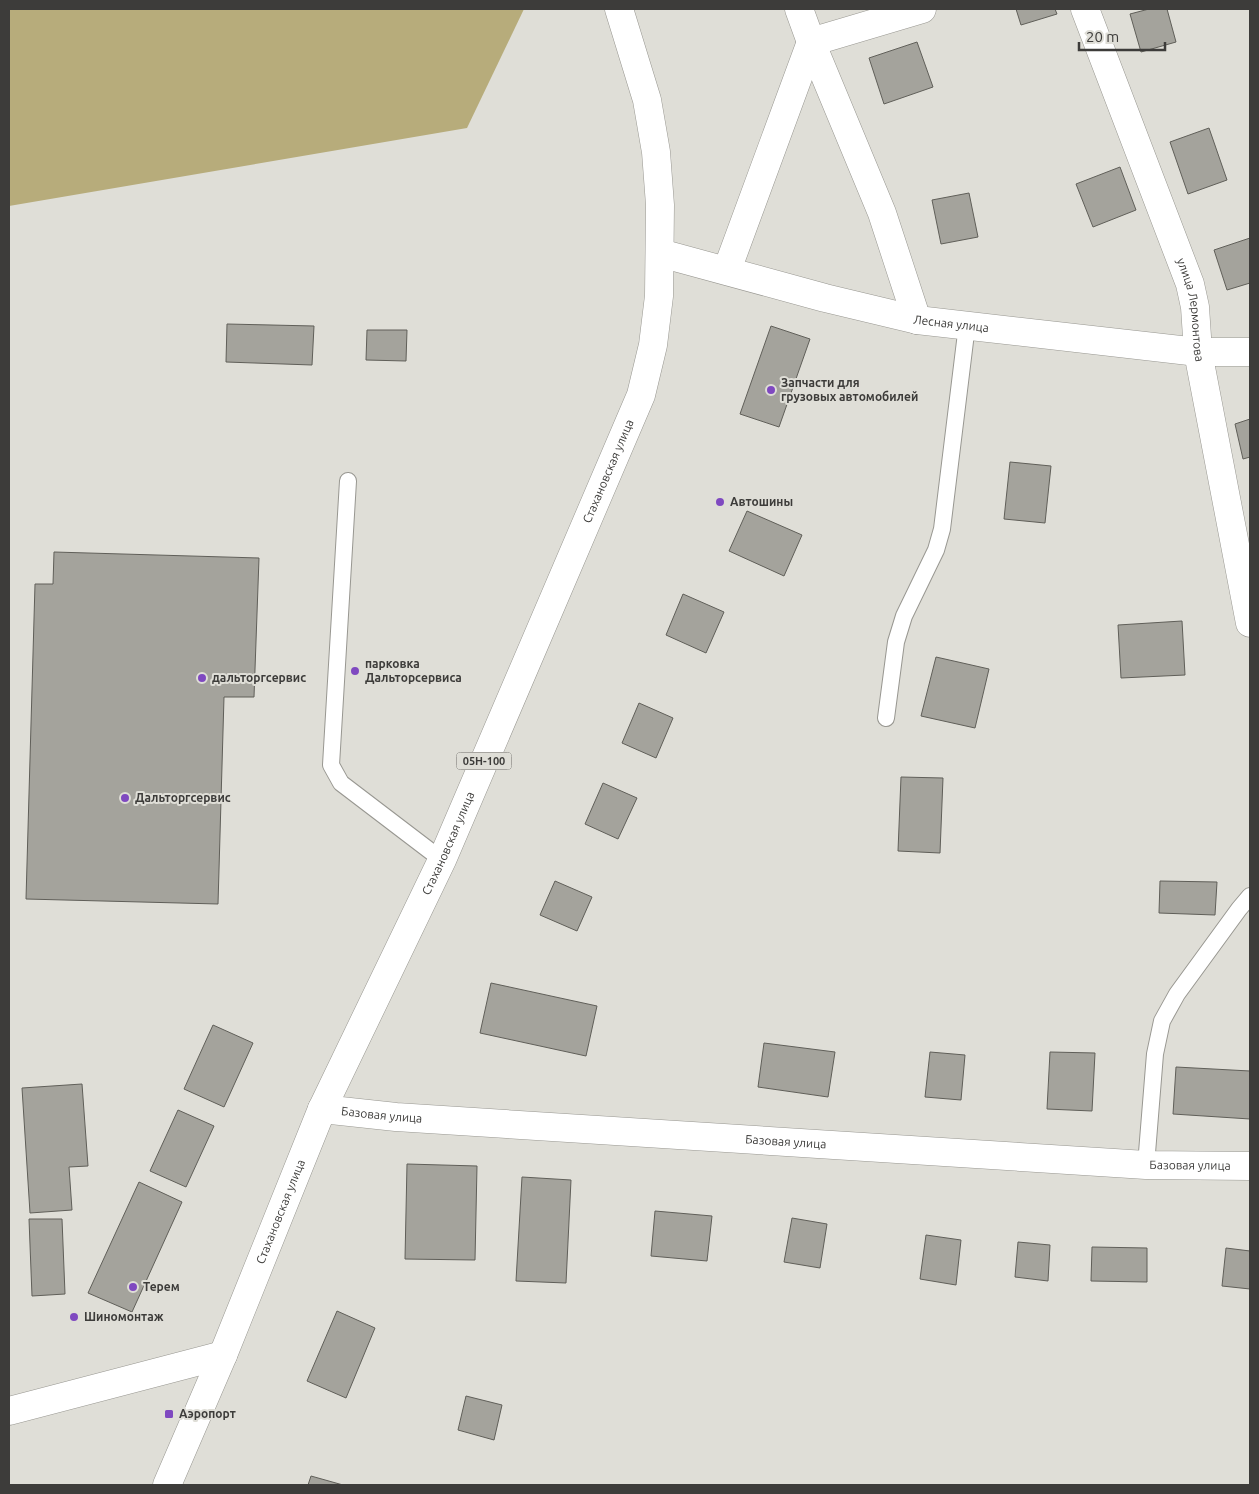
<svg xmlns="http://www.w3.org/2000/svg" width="1259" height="1494" viewBox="0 0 1259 1494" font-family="Ubuntu,sans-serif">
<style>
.green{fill:#b7ac7b}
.building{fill:#a4a39c;stroke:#605f59}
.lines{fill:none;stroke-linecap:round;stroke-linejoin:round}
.lane-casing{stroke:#989791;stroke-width:18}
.street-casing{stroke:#989791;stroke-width:29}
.primary-casing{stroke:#989791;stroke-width:29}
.lane{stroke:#fff;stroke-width:16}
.street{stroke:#fff;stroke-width:28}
.primary{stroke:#fff;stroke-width:28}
.poi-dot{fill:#7f49c0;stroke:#dfded7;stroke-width:2}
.labels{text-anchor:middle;stroke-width:4;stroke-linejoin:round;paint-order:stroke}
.shield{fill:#dfded7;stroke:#6e6d69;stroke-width:1}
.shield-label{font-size:11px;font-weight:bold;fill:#3d3c3a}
.street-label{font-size:12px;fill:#3d3c3a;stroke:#dfded7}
.poi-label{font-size:12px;font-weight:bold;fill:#3d3c3a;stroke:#dfded7;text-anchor:start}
</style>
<rect width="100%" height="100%" fill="#dfded7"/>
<!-- green -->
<path class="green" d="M9,9h515l-57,119 -458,78z"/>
<!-- building -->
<g class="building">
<path d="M1016,9h39l2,5 -36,11z"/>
<path d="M1149,9h18l9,33 -35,10 -11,-38z"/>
<path d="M917,42l16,45 -49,17 -15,-46z"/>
<path d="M1209,128l18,52 -39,14 -18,-52z"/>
<path d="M1120,167l16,43 -43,17 -17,-43z"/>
<path d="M969,193l9,44 -37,7 -9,-44z"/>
<path d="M1250,238v45l-23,7 -13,-40z"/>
<path d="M227,324l87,2 -2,39 -86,-3z"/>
<path d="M771,326l39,13 -31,88 -39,-13z"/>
<path d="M367,330h40l-1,31 -40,-1z"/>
<path d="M1250,419v38l-7,2 -8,-35z"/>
<path d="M1010,462l41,4 -6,57 -41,-4z"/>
<path d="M747,511l55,24 -18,41 -55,-25z"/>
<path d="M54,552l205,6 -5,139h-30l-6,207 -192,-5 9,-315h18z"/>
<path d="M683,594l41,18 -18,41 -40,-18z"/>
<path d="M1182,621l3,54 -64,3 -3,-53z"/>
<path d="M936,657l53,12 -14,59 -54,-12z"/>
<path d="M639,703l34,15 -17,40 -34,-15z"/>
<path d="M901,777l42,1 -3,75 -42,-2z"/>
<path d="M603,783l34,15 -19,41 -33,-15z"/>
<path d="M555,881l37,16 -15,34 -37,-16z"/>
<path d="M1160,881l57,1 -2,33 -56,-2z"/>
<path d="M491,983l106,23 -11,50 -106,-23z"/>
<path d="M213,1025l40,18 -29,64 -40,-18z"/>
<path d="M764,1043l71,9 -7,45 -70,-10z"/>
<path d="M930,1052l35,3 -4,45 -36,-3z"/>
<path d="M1050,1052l45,1 -3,58 -45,-2z"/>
<path d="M1176,1067l74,4v48l-77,-5z"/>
<path d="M82,1084l6,82 -19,1 3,43 -42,3 -8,-125z"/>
<path d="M178,1110l36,16 -28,61 -36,-16z"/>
<path d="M407,1164l70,2 -2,94 -70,-1z"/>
<path d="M522,1177l49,3 -5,103 -50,-2z"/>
<path d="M139,1182l43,20 -50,110 -44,-19z"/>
<path d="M655,1211l57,5 -5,45 -56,-5z"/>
<path d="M792,1218l35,6 -7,44 -36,-6z"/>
<path d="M29,1219h33l3,75 -33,2z"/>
<path d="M926,1235l35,5 -5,45 -36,-6z"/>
<path d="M1018,1242l32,3 -2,36 -33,-4z"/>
<path d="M1092,1247l55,1v34l-56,-1z"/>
<path d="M1226,1248l24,3v38l-28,-3z"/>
<path d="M337,1311l38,17 -29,70 -39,-17z"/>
<path d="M466,1396l36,9 -8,35 -36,-10z"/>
<path d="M311,1476l32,9h-35z"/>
</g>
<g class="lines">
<defs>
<g id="lane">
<path d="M348,481l-17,284 10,18 101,77"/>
<path d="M886,718l10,-76 8,-26 32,-66 6,-21 25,-204"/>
<path d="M1146,1165l9,-111 7,-33 15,-27 62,-85 11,-13"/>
</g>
<g id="street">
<path d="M799,9l12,33 71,171 35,107"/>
<path id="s1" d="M1085,9l105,275 5,23 3,45 52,271"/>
<path id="s2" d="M660,253l165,45 92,22 281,32h52"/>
<path d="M727,270l84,-228 111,-33"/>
<path id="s3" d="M322,1109l74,8 750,48 104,1"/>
<path d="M9,1411l214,-56"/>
</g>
<g id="primary">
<path id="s4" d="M167,1485l56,-130 99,-246 120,-249 199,-465 12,-50 6,-49 1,-91 -4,-53 -9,-52 -28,-91"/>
</g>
</defs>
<!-- lane casing -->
<use href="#lane" class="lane-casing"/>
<!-- street casing -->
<use href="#street" class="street-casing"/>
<!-- primary casing -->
<use href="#primary" class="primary-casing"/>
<!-- lane -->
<use href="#lane" class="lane"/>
<!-- street -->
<use href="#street" class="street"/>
<!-- primary -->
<use href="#primary" class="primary"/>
</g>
<!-- markers -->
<g class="poi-dot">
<circle cx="771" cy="390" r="5"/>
<circle cx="720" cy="502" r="5"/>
<circle cx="355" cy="671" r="5"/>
<circle cx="202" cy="678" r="5"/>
<circle cx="125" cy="798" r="5"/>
<circle cx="133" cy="1287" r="5"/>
<circle cx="74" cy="1317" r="5"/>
<rect x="164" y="1409" width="10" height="10" rx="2.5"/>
</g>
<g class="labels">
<!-- shield labels -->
<rect class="shield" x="456.5" y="752.5" width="55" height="17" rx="4"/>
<g class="shield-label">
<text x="484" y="765">05Н-100</text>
</g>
<!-- street labels -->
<g class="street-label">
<text dy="4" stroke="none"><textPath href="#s1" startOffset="320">улица Лермонтова</textPath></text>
<text dy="4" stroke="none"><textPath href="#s2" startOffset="300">Лесная улица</textPath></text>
<text dy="4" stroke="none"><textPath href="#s4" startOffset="1106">Стахановская улица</textPath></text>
<text dy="4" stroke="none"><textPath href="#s4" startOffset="701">Стахановская улица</textPath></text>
<text dy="4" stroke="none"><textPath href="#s3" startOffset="60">Базовая улица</textPath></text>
<text dy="4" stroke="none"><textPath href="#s3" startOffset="465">Базовая улица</textPath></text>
<text dy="4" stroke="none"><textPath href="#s3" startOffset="870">Базовая улица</textPath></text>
<text dy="4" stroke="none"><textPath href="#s4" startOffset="296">Стахановская улица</textPath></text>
</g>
<!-- poi labels -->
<g class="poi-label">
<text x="781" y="387">Запчасти для<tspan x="781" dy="14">грузовых автомобилей</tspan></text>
<text x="730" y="506">Автошины</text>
<text x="365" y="668">парковка<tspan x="365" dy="14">Дальторсервиса</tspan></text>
<text x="212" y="682">дальторгсервис</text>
<text x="135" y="802">Дальторгсервис</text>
<text x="143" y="1291">Терем</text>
<text x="84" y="1321">Шиномонтаж</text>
<text x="179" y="1418">Аэропорт</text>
</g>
</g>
<!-- border -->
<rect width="1259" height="1494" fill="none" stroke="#3d3c3a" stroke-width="20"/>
<!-- scale -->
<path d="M1079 42v8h86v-8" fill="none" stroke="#3d3c3a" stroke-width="2.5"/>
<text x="1086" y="42" font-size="15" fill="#3d3c3a" stroke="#dfded7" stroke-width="4" paint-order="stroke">20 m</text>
</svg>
